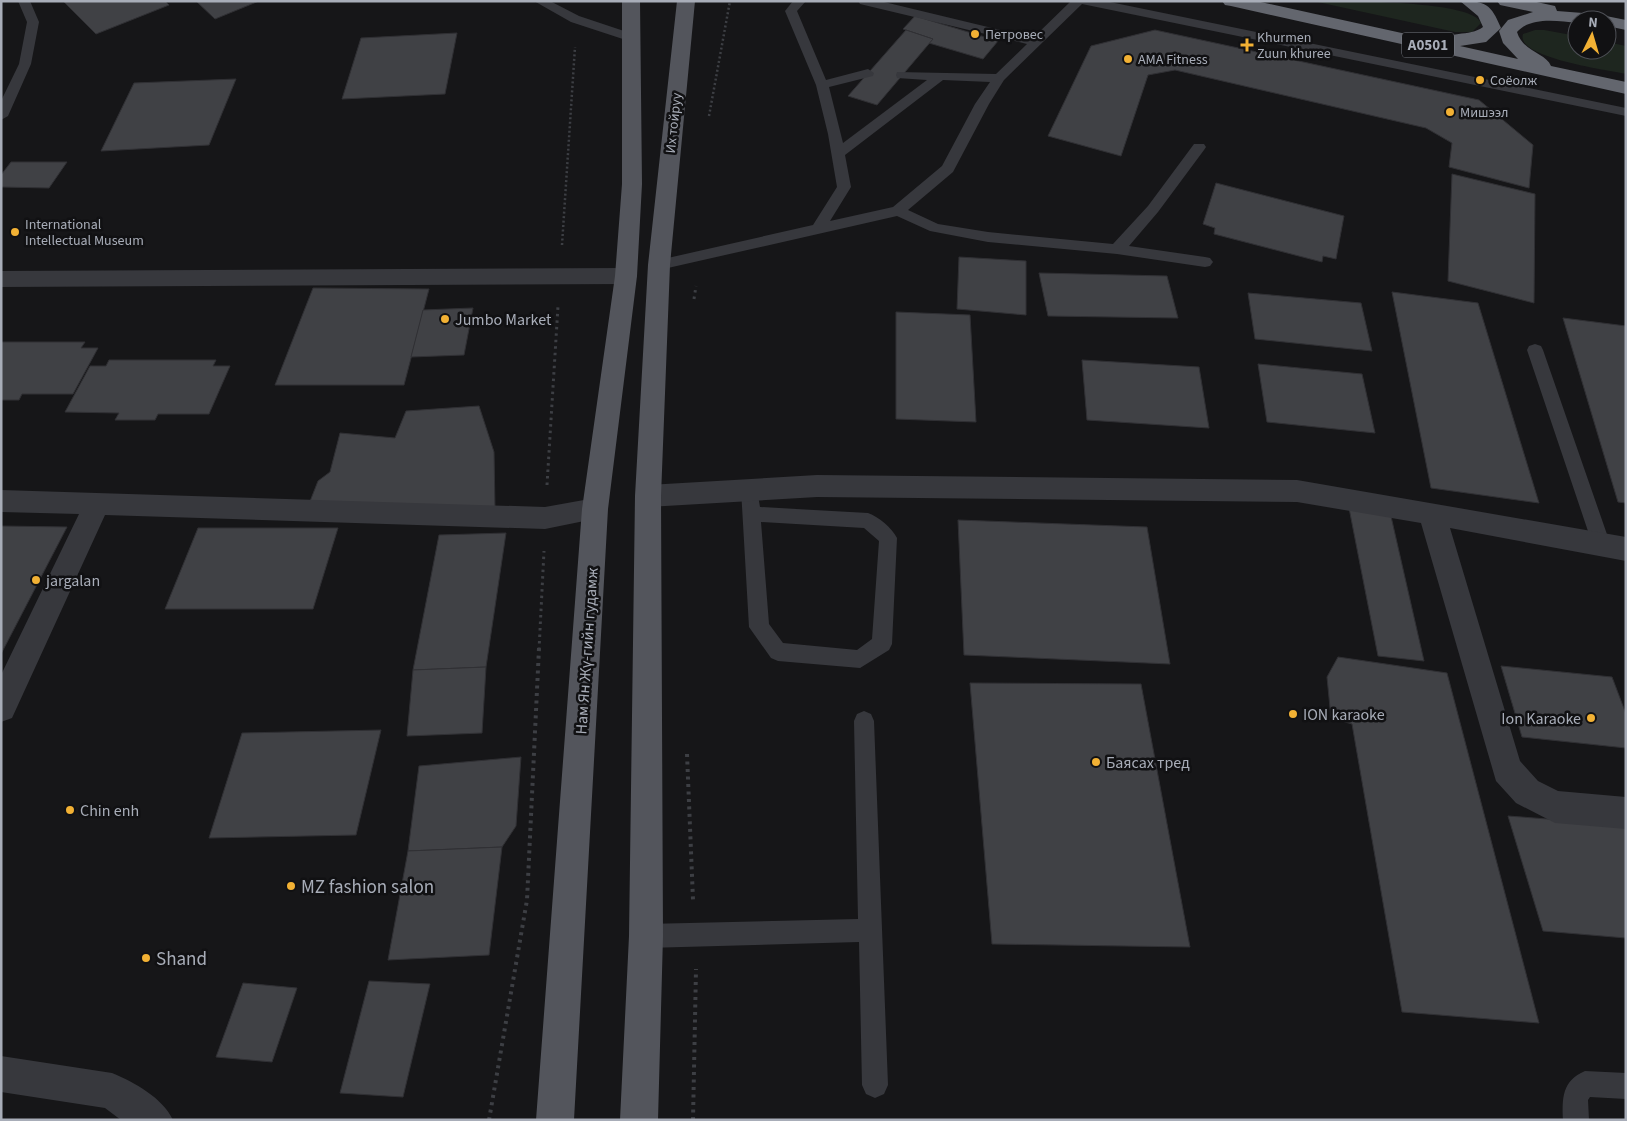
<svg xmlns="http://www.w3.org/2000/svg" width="1627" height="1121" viewBox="0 0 1627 1121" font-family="'Source Sans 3',sans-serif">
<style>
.green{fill:#1e261f}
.building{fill:#404145;stroke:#303034}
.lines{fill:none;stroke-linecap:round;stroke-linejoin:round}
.path-far2{stroke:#3d3f44;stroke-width:2.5;stroke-dasharray:2 2.5;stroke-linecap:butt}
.path-far1{stroke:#3d3f44;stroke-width:3;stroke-dasharray:2.5 4;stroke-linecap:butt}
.path{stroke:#3d3f44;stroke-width:4;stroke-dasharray:3 4.5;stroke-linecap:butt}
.lane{fill:#37383d;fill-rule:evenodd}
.street{fill:#37383d;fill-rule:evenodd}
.primary{fill:#53555c;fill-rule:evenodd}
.highway{fill:#63666e;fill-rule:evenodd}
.poi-dot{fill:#f2b134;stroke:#111113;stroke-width:2}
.labels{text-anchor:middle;stroke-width:5;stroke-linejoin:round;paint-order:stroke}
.far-poi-label{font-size:14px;fill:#a8adb8;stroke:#111113;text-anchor:start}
.far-street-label{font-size:14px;fill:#a8adb8;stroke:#111113}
.shield{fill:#111113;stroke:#7b7e86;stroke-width:1}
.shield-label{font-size:15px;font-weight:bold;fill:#a8adb8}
.poi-label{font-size:16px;fill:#a8adb8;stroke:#111113;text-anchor:start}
.street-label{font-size:16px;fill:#a8adb8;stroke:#111113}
.near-poi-label{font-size:19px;fill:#a8adb8;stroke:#111113;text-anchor:start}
</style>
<rect width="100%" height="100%" fill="#161618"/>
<!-- green -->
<g class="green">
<path d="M1313,1c29,0 160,-1 168,22l-9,9h-17z"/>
<path d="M1544,30l33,6v14h30v-8l19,4v28c-18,-4 -111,-16 -103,-40l12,-4z"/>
</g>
<!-- building -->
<g class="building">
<path d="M63,1h102l4,4 -73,29z"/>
<path d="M196,1h63l-44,18z"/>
<path d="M915,16l83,25 -15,18 -54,-16 4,-4 -30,-10z"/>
<path d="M906,30l27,9 -56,66 -29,-9z"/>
<path d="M1155,30l324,70 54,45 -4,43 -80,-21 3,-24 -26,-15 -251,-58 -27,5 -27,81 -73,-20 43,-90z"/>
<path d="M457,33l-12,61 -103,5 19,-61z"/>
<path d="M236,79l-27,66 -108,6 33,-68z"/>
<path d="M11,162h56l-18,26 -48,-1v-12z"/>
<path d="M1452,174l83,20 -1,109 -86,-22z"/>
<path d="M1216,183l128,33 -8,43 -13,-3 -1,6 -108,-28 1,-6 -12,-4z"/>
<path d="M959,257l67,4v54l-69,-6z"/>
<path d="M1039,273l128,3 11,42 -130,-2z"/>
<path d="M313,288l116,1 -25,96h-129z"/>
<path d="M1392,292l86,11 61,200 -108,-15z"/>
<path d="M1248,293l113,10 11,48 -117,-12z"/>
<path d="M473,308l-9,47 -53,2 12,-47z"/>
<path d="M896,312l74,3 6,107 -80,-3z"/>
<path d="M1563,318l63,8v177l-8,-1z"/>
<path d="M1,342h84l-4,6h17l-25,46h-51l-3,6h-18z"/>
<path d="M109,360h107l-3,6h17l-21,48h-51l-3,6h-40l4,-7 -54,-1 25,-46h16z"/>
<path d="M1082,360l117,7 10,61 -122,-8z"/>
<path d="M1258,364l104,10 13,59 -108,-11z"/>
<path d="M479,406l15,46 1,57h-188l11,-28 12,-9 10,-39 55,5 11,-27z"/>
<path d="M1349,508l41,4 34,149 -46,-5z"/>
<path d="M958,520l189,7 23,137 -206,-9z"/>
<path d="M1,526l66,1 -66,127z"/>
<path d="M198,528h140l-25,81h-148z"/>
<path d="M506,533l-20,134 -73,3 26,-135z"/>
<path d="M1338,657l109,16 92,350 -137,-11 -50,-288 -21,-6 -4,-41z"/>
<path d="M1501,666l111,11 14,37v34l-104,-11z"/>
<path d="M486,667l-4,66 -75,3 6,-66z"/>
<path d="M970,683l171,1 49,263 -198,-3z"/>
<path d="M381,730l-25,105 -147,3 33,-105z"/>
<path d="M521,757l-5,69 -14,21 -94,4 11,-85z"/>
<path d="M1508,816l118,9v113l-83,-7z"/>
<path d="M502,847l-13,108 -101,5 20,-109z"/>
<path d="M369,981l61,3 -27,113 -63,-4z"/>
<path d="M243,983l54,5 -25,74 -56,-5z"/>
</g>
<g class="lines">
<!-- path-far2 -->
<g class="path-far2">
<path d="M709,116l21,-115"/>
<path d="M562,245l13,-198"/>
</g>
<!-- path-far1 -->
<g class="path-far1">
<path d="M694,299l2,-13"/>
<path d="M547,485l11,-179"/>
<path d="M539,650l5,-99"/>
</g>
<!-- path -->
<g class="path">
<path d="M687,754l6,146"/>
<path d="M489,1120l38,-220 12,-252"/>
<path d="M693,1120l3,-151"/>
</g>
<!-- lane -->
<g class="lane">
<path d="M18,1h12l9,21 -8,42 -23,52 -7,4v-19l18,-37 8,-42z"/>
<path d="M534,1h16l29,15 57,19 2,3 -6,4 -61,-20z"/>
<path d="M793,1h13l-9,10 29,69 42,-11 6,4 -1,3 -44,11 14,56 84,-63 -30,-2 -1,-3 1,-3 99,2 31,-30 -167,-40 -2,-3h22l153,37 38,-37h34l521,107v8l-544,-112 -78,76 -15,24 -36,68 -45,38 30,14 50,8 125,12 35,-38 46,-62h10l2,3 -2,3 -46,62 -29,34 76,11 5,1 3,4 -3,4 -5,1 -88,-13 -129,-12 -58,-11 -33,-15 -238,54 -5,-1 -3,-4 3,-4 5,-1 154,-35 24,-38 -9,-53 -12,-49 -31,-74zM943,80l47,2 -15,22 -33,62 -49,41 -63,14 21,-34 -6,-32z"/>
<path d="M1535,344l6,2 2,4 67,193 -2,6 -7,2 -7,-2 -2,-6 -65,-193 2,-4z"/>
<path d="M750,482l6,2 4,23 108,6c11,4 24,15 29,25l-5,106 -3,6 -29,18 -82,-7 -7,-3 -22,-31 -8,-138 3,-5zM761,522l103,6 15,13 -7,98 -15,11 -74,-7 -14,-19z"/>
<path d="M864,711l7,3 3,7 14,364 -4,9 -9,4 -9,-4 -4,-9 -3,-143 -213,6 -8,-4 -4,-8 4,-8 8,-4 212,-5 -4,-198 3,-7z"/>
<path d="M1585,1071l41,2v26l-36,-2 -2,3 1,20h-26c-1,-22 -1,-39 22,-49z"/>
</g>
<!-- street -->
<g class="street">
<path d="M626,268l8,2 3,6 -3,6 -8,2 -625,3v-16z"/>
<path d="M817,475l480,5 329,57v24l-176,-33 70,233 18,20 20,10 68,6v32l-71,-6 -39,-20 -20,-22 -75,-258 -124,-21 -480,-5 -169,10 -9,-3 -4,-8 4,-8 9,-3z"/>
<path d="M1,490l544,17 50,-9 9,3 4,8 -4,8 -59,12 -440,-14 -93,203 -11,4v-47l78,-161 -78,-2z"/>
<path d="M1,1056l111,17c22,9 51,25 61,47h-52l-16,-12 -104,-16z"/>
</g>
<!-- primary -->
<g class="primary">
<path d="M622,1h18l2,183 -5,92 -29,233 -34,611h-38l46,-611 33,-233 7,-92z"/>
<path d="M677,1h18l-25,264 -9,231 2,440 -5,184h-38l9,-184 6,-440 13,-231z"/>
</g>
<!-- highway -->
<path class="highway" d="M1222,1h34l182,40c8,-10 32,-4 45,-14l-5,-11 -18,-15c26,0 31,3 41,27l-15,14 -26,4 58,13 -15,-16 -4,-12 9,-11 25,-8 -33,-7 -3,-4h35l23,5 2,5 39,3 30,6v10l-19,-4v-6h-30v3c-18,-2 -46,-7 -60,9 6,20 29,21 34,34l75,16v12l-395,-88 -6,-1z"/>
</g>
<!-- markers -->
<g class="poi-dot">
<circle cx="975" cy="34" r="5"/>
<path d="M1244.5 37.5h5v5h5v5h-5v5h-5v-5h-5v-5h5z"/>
<circle cx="1128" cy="59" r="5"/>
<circle cx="1480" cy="80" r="5"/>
<circle cx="1450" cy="112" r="5"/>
<circle cx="15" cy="232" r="5"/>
<circle cx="445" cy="319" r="5"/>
<circle cx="36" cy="580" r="5"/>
<circle cx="1293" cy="714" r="5"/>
<circle cx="1591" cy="718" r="5"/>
<circle cx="1096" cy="762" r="5"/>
<circle cx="70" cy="810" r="5"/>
<circle cx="291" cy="886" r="5"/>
<circle cx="146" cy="958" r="5"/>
</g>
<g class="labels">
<!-- far-poi labels -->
<g class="far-poi-label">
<text x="985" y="39">Петровес</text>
<text x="1257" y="42">Khurmen<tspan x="1257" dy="16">Zuun khuree</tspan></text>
<text x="1138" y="64">AMA Fitness</text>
<text x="1490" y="85">Соёолж</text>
<text x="1460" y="117">Мишээл</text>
<text x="25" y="229">International<tspan x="25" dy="16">Intellectual Museum</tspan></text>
</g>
<!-- far-street labels -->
<g class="far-street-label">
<text transform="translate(673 123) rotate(-84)" y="5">Их тойруу</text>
</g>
<!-- shield labels -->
<rect class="shield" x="1402" y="32.5" width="52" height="25" rx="4"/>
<g class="shield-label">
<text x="1428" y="50">A0501</text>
</g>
<!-- poi labels -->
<g class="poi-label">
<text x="455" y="325">Jumbo Market</text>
<text x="46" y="586">jargalan</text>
<text x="1303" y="720">ION karaoke</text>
<text x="1581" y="724" text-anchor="end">Ion Karaoke</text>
<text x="1106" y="768">Баясах тред</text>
<text x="80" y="816">Chin enh</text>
</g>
<!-- street labels -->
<g class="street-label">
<text transform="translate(586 651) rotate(-86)" y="6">Нам Ян Жү-гийн гудамж</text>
</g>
<!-- near-poi labels -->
<g class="near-poi-label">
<text x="301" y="893">MZ fashion salon</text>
<text x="156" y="965">Shand</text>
</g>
</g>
<!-- border -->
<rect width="1627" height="1121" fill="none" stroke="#a8adb8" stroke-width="5"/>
<!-- north arrow -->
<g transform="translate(1592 35) rotate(5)"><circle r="24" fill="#111113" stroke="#4d4f55"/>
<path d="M0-4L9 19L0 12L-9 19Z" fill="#f2b134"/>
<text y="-8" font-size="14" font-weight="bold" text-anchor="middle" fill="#a8adb8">N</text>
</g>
</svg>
